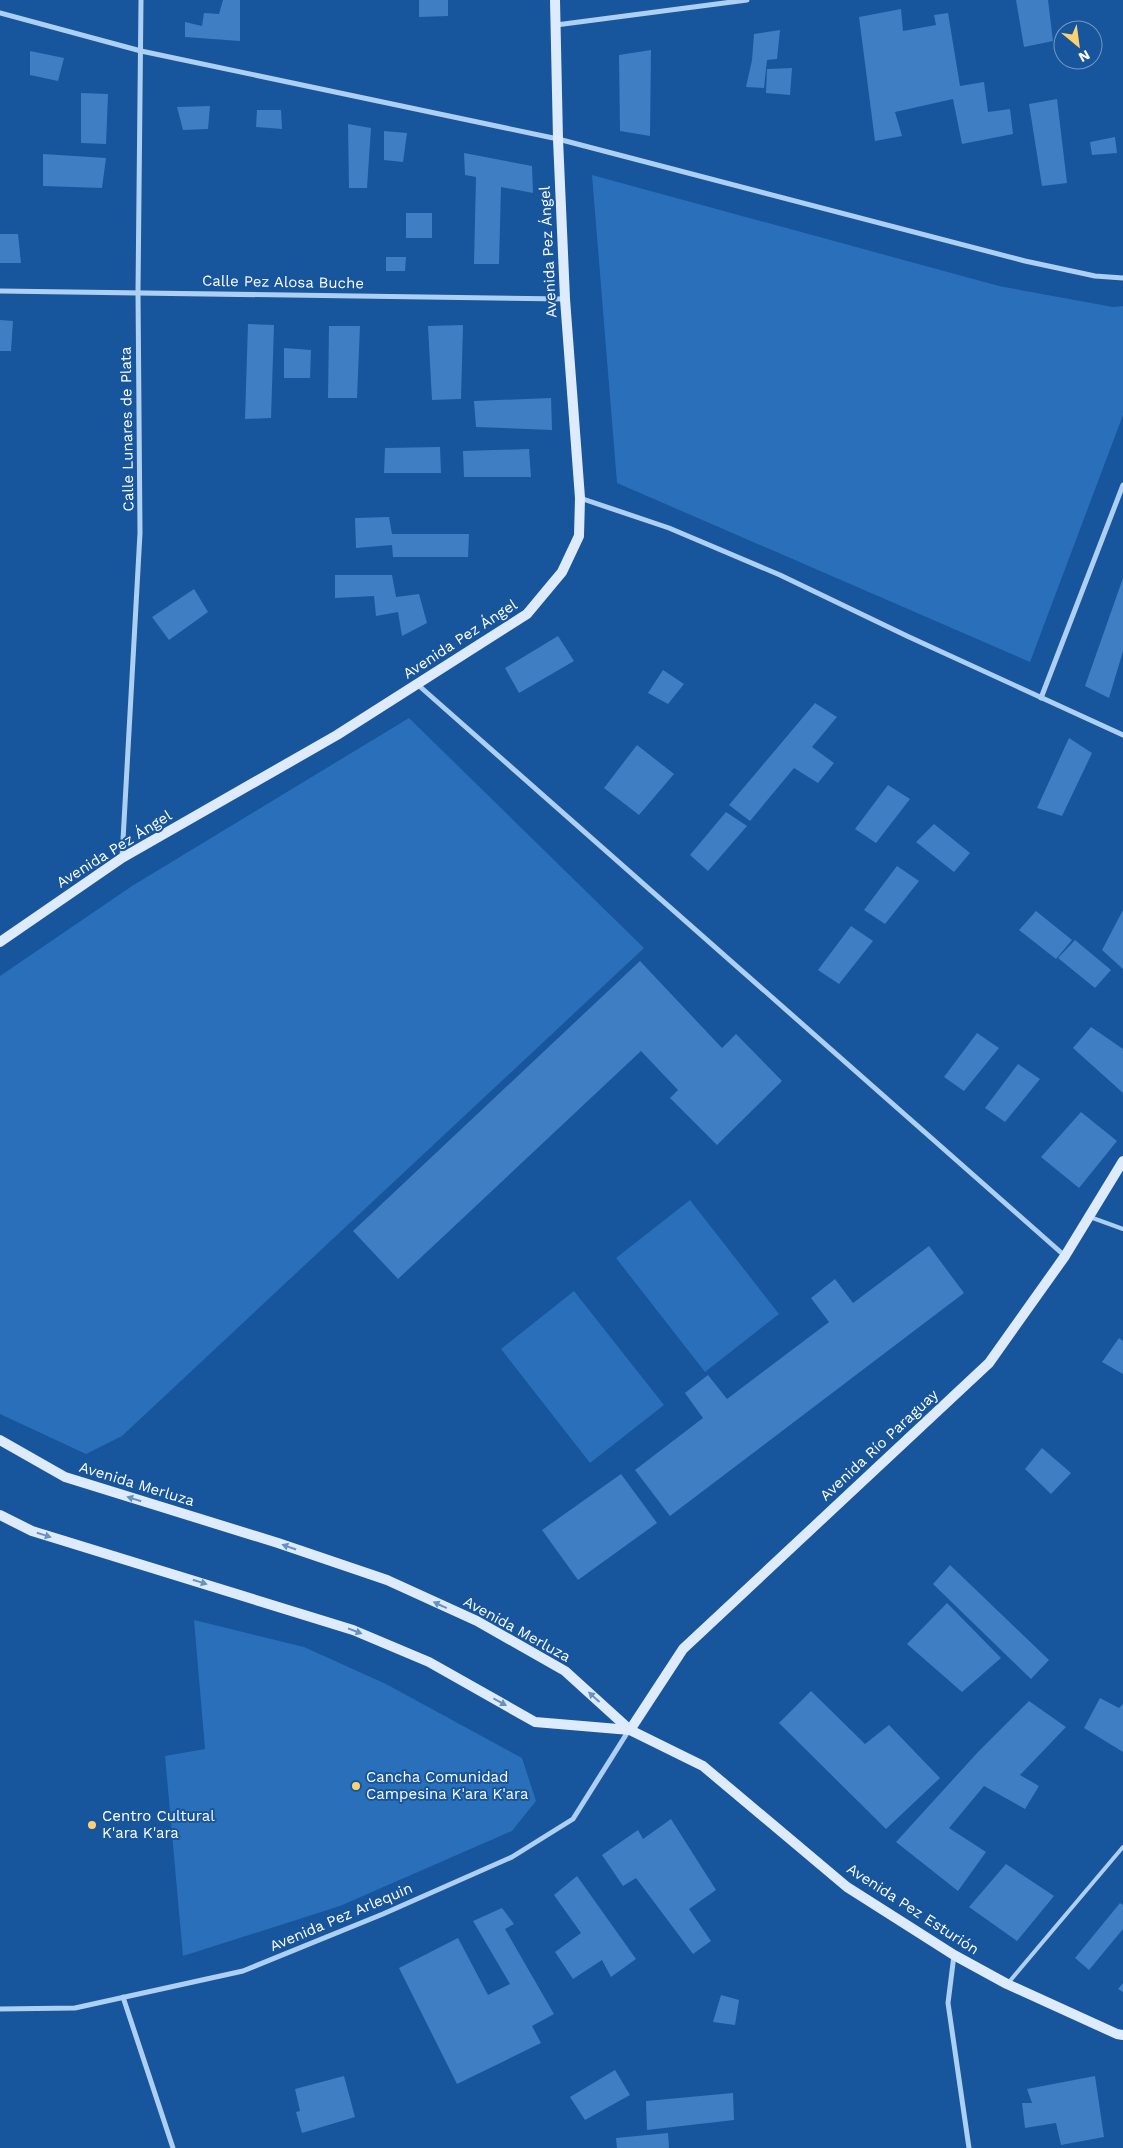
<svg xmlns="http://www.w3.org/2000/svg" width="1123" height="2148" viewBox="0 0 1123 2148" font-family="'Work Sans',sans-serif">
<style>
.green{fill:#2a6fba}
.building{fill:#3f7ec3}
.lines{fill:none;stroke-linecap:round;stroke-linejoin:round}
.lane{stroke:#adcff2;stroke-width:4}
.street{stroke:#adcff2;stroke-width:5}
.secondary{stroke:#ddebfc;stroke-width:10}
.oneway{fill:#6691c2}
.poi-dot{fill:#ffd16f;stroke:#17559c;stroke-width:2}
.labels{text-anchor:middle;stroke-width:4;stroke-linejoin:round;paint-order:stroke}
.street-label{font-size:15px;fill:#fff;stroke:#17559c}
.poi-label{font-size:15px;fill:#fff;stroke:#17559c;text-anchor:start}
</style>
<rect width="100%" height="100%" fill="#17559c"/>
<!-- green -->
<g class="green">
<path d="M592,175l407,111 114,21 10,-1v109l-93,247 -413,-179z"/>
<path d="M409,718l235,230 -522,488 -36,18 -86,-40v-438l132,-90z"/>
<path d="M690,1200l89,114 -74,58 -89,-114z"/>
<path d="M574,1291l90,114 -74,58 -89,-114z"/>
<path d="M194,1620l110,27 82,37 136,74 14,43 -24,30 -172,75 -157,50 -18,-200 40,-7z"/>
</g>
<!-- building -->
<g class="building">
<path d="M223,0h17v41l-55,-4v-15l17,4 2,-13 15,1z"/>
<path d="M419,0h29v16l-29,1z"/>
<path d="M1016,0h32l5,41 -29,6z"/>
<path d="M901,9l2,22 33,-6 -2,-10 14,-2 12,73 24,-4 4,30 22,-3 3,25 -51,10 -9,-45 -58,13 7,24 -27,5 -16,-124z"/>
<path d="M780,30l-3,29 -10,1 -3,28 -18,-1 6,-27 2,-26z"/>
<path d="M651,50l-1,86 -30,-5 -1,-76z"/>
<path d="M30,51l34,7 -6,23 -28,-6z"/>
<path d="M792,68l-2,27 -24,-2 1,-24z"/>
<path d="M81,93l27,1 -2,50 -25,-1z"/>
<path d="M1057,99l10,84 -25,3 -13,-82z"/>
<path d="M210,106l-2,23 -25,1 -6,-23z"/>
<path d="M257,110h24l1,19 -26,-2z"/>
<path d="M348,124l23,4 -4,60h-18z"/>
<path d="M384,131l23,2 -4,29 -19,-2z"/>
<path d="M1115,137l2,16 -25,2 -2,-13z"/>
<path d="M464,153l68,13 1,27 -32,-6 -2,77h-25l2,-87 -11,-2z"/>
<path d="M43,154l63,4 -4,30 -59,-2z"/>
<rect x="406" y="213" width="26" height="25"/>
<path d="M0,234h18l3,29h-21z"/>
<path d="M386,257h20l-1,14h-19z"/>
<path d="M0,320l13,1 -2,30h-11z"/>
<path d="M248,324l26,1 -3,93 -26,1z"/>
<path d="M463,325l-2,74 -29,1 -4,-74z"/>
<path d="M329,326h31l-3,72h-29z"/>
<path d="M284,348l27,2 -1,28h-26z"/>
<path d="M551,398l1,32 -76,-3 -2,-26z"/>
<path d="M440,447l1,26h-57l1,-25z"/>
<path d="M529,449l2,28h-67l-1,-26z"/>
<path d="M389,517l3,17h77l-1,23h-75l-1,-12 -36,3 -1,-30z"/>
<path d="M335,575h57l4,22 23,-3 8,29 -25,13 -4,-24 -22,4 -2,-20 -39,2z"/>
<path d="M1123,578v73l-14,47 -24,-12z"/>
<path d="M194,589l14,23 -39,28 -17,-23z"/>
<path d="M558,636l16,25 -55,32 -14,-25z"/>
<path d="M663,670l21,14 -16,20 -20,-11z"/>
<path d="M815,703l22,14 -25,30 22,16 -16,20 -24,-15 -44,53 -21,-16z"/>
<path d="M1069,738l23,15 -30,63 -25,-8z"/>
<path d="M637,745l37,29 -35,41 -35,-27z"/>
<path d="M888,785l22,14 -34,44 -21,-14z"/>
<path d="M726,812l21,14 -39,45 -18,-16z"/>
<path d="M934,824l36,29 -16,19 -38,-30z"/>
<path d="M897,866l22,15 -34,43 -21,-14z"/>
<path d="M1123,910v59l-21,-19z"/>
<path d="M1036,911l36,29 -16,19 -37,-29z"/>
<path d="M851,926l22,15 -34,43 -21,-14z"/>
<path d="M1075,940l36,30 -16,18 -37,-30z"/>
<path d="M640,961l82,87 14,-14 46,47 -65,64 -47,-47 8,-8 -37,-39 -243,228 -45,-48z"/>
<path d="M1091,1027l32,22v44l-50,-45z"/>
<path d="M977,1033l22,15 -35,43 -20,-14z"/>
<path d="M1018,1064l22,15 -35,43 -20,-14z"/>
<path d="M1081,1112l36,29 -38,47 -38,-31z"/>
<path d="M929,1246l35,47 -294,223 -35,-46 68,-52 -18,-25 23,-18 19,24 102,-77 -18,-24 24,-19 18,24z"/>
<path d="M1119,1338l4,3v33l-21,-12z"/>
<path d="M1042,1448l29,25 -20,21 -26,-25z"/>
<path d="M621,1474l36,49 -79,57 -36,-50z"/>
<path d="M950,1565l99,95 -18,19 -98,-95z"/>
<path d="M947,1603l54,55 -39,34 -55,-48z"/>
<path d="M811,1691l54,53 24,-19 51,53 -54,51 -107,-106z"/>
<path d="M1100,1698l19,10 4,-4v48l-39,-24z"/>
<path d="M1029,1701l37,26 -46,48 19,11 -14,23 -41,-23 -35,42 37,24 -28,39 -62,-49 82,-90z"/>
<path d="M671,1819l45,71 -27,19 22,32 -18,13 -57,-76 -13,8 -21,-31 36,-25 5,9z"/>
<path d="M1006,1864l48,32 -37,45 -48,-34z"/>
<path d="M577,1876l59,83 -25,18 -9,-17 -29,19 -18,-27 26,-19 -27,-38z"/>
<path d="M1120,1903l3,2v24l-34,41 -14,-12z"/>
<path d="M502,1908l12,16 -9,5 49,85 -22,12 9,17 -84,41 -58,-116 59,-30 30,57 22,-11 -37,-63z"/>
<path d="M1123,1983v9l-5,-3z"/>
<path d="M721,1995l18,5 -4,25 -22,-3z"/>
<path d="M615,2070l15,25 -45,25 -15,-23z"/>
<path d="M344,2076l11,41 -53,16 -6,-21 4,-1 -5,-22z"/>
<path d="M1095,2076l9,61 -43,8 -5,-22 -31,5 -3,-25h10l-5,-14z"/>
<path d="M733,2093l1,27 -87,10 -1,-29z"/>
<path d="M668,2133l1,15h-52l-1,-10z"/>
</g>
<g class="lines">
<!-- lane -->
<g class="lane">
<path d="M1090,1217l33,12"/>
<path d="M1009,1982l114,-135"/>
</g>
<!-- street -->
<g class="street">
<path d="M0,13l141,38 417,88 467,122 70,15 28,2"/>
<path d="M556,25l191,-25"/>
<path d="M0,291l565,8"/>
<path d="M580,498l89,30 111,47 127,61 216,99"/>
<path d="M417,684l648,572"/>
<path d="M1041,698l82,-213"/>
<path d="M122,858l18,-325 -2,-241 3,-292"/>
<path d="M954,1955l-6,48 21,145"/>
<path d="M123,1997l50,151"/>
<path d="M0,2009l75,-1 168,-37 140,-57 129,-57 61,-38 56,-89"/>
</g>
<!-- secondary -->
<g class="secondary">
<path d="M0,942l122,-84 215,-123 190,-121 35,-42 17,-36 1,-38 -15,-199 -7,-160 -3,-139"/>
<path d="M0,1440l65,37 213,66 109,37 90,41 88,50 65,59 73,36 144,121 107,68 53,29 110,50 6,1"/>
<path d="M0,1515l32,16 321,99 76,32 106,60 95,8"/>
<path d="M630,1730l53,-81 306,-286 76,-107 58,-95"/>
</g>
</g>
<!-- one-way arrows -->
<defs><path id="oneway-solid" d="M-6-.8H1V-3.2L6.5 0L1 3.2V.8H-6Z" transform="scale(1.25)"/></defs>
<g class="oneway">
<use href="#oneway-solid" transform="translate(134 1499) rotate(-163)"/>
<use href="#oneway-solid" transform="translate(44 1535) rotate(17)"/>
<use href="#oneway-solid" transform="translate(289 1547) rotate(-161)"/>
<use href="#oneway-solid" transform="translate(200 1582) rotate(17)"/>
<use href="#oneway-solid" transform="translate(440 1605) rotate(-155)"/>
<use href="#oneway-solid" transform="translate(355 1631) rotate(21)"/>
<use href="#oneway-solid" transform="translate(594 1697) rotate(-138)"/>
<use href="#oneway-solid" transform="translate(500 1702) rotate(29)"/>
</g>
<!-- markers -->
<g class="poi-dot">
<circle cx="356" cy="1786" r="5"/>
<circle cx="92" cy="1825" r="5"/>
</g>
<g class="labels">
<!-- street labels -->
<g class="street-label">
<text transform="translate(548 252) rotate(-93)" y="5">Avenida Pez Ángel</text>
<text transform="translate(283 282) rotate(1)" y="5">Calle Pez Alosa Buche</text>
<text transform="translate(127 429) rotate(-91)" y="5">Calle Lunares de Plata</text>
<text transform="translate(460 639) rotate(-33)" y="5">Avenida Pez Ángel</text>
<text transform="translate(114 849) rotate(-32)" y="5">Avenida Pez Ángel</text>
<text transform="translate(879 1445) rotate(-43)" y="5">Avenida Río Paraguay</text>
<text transform="translate(137 1484) rotate(17)" y="5">Avenida Merluza</text>
<text transform="translate(517 1629) rotate(29)" y="5">Avenida Merluza</text>
<text transform="translate(913 1909) rotate(33)" y="5">Avenida Pez Esturión</text>
<text transform="translate(341 1917) rotate(-23)" y="5">Avenida Pez Arlequin</text>
</g>
<!-- poi labels -->
<g class="poi-label">
<text x="366" y="1782">Cancha Comunidad<tspan x="366" dy="17">Campesina K'ara K'ara</tspan></text>
<text x="102" y="1821">Centro Cultural<tspan x="102" dy="17">K'ara K'ara</tspan></text>
</g>
</g>
<!-- north arrow -->
<g transform="translate(1078 45) rotate(151)"><circle r="24" fill="#17559c" stroke="#7499c4"/>
<path d="M0-4L9 19L0 12L-9 19Z" fill="#ffd16f"/>
<text y="-8" font-size="14" font-weight="bold" text-anchor="middle" fill="#ffffff">N</text>
</g>
</svg>
